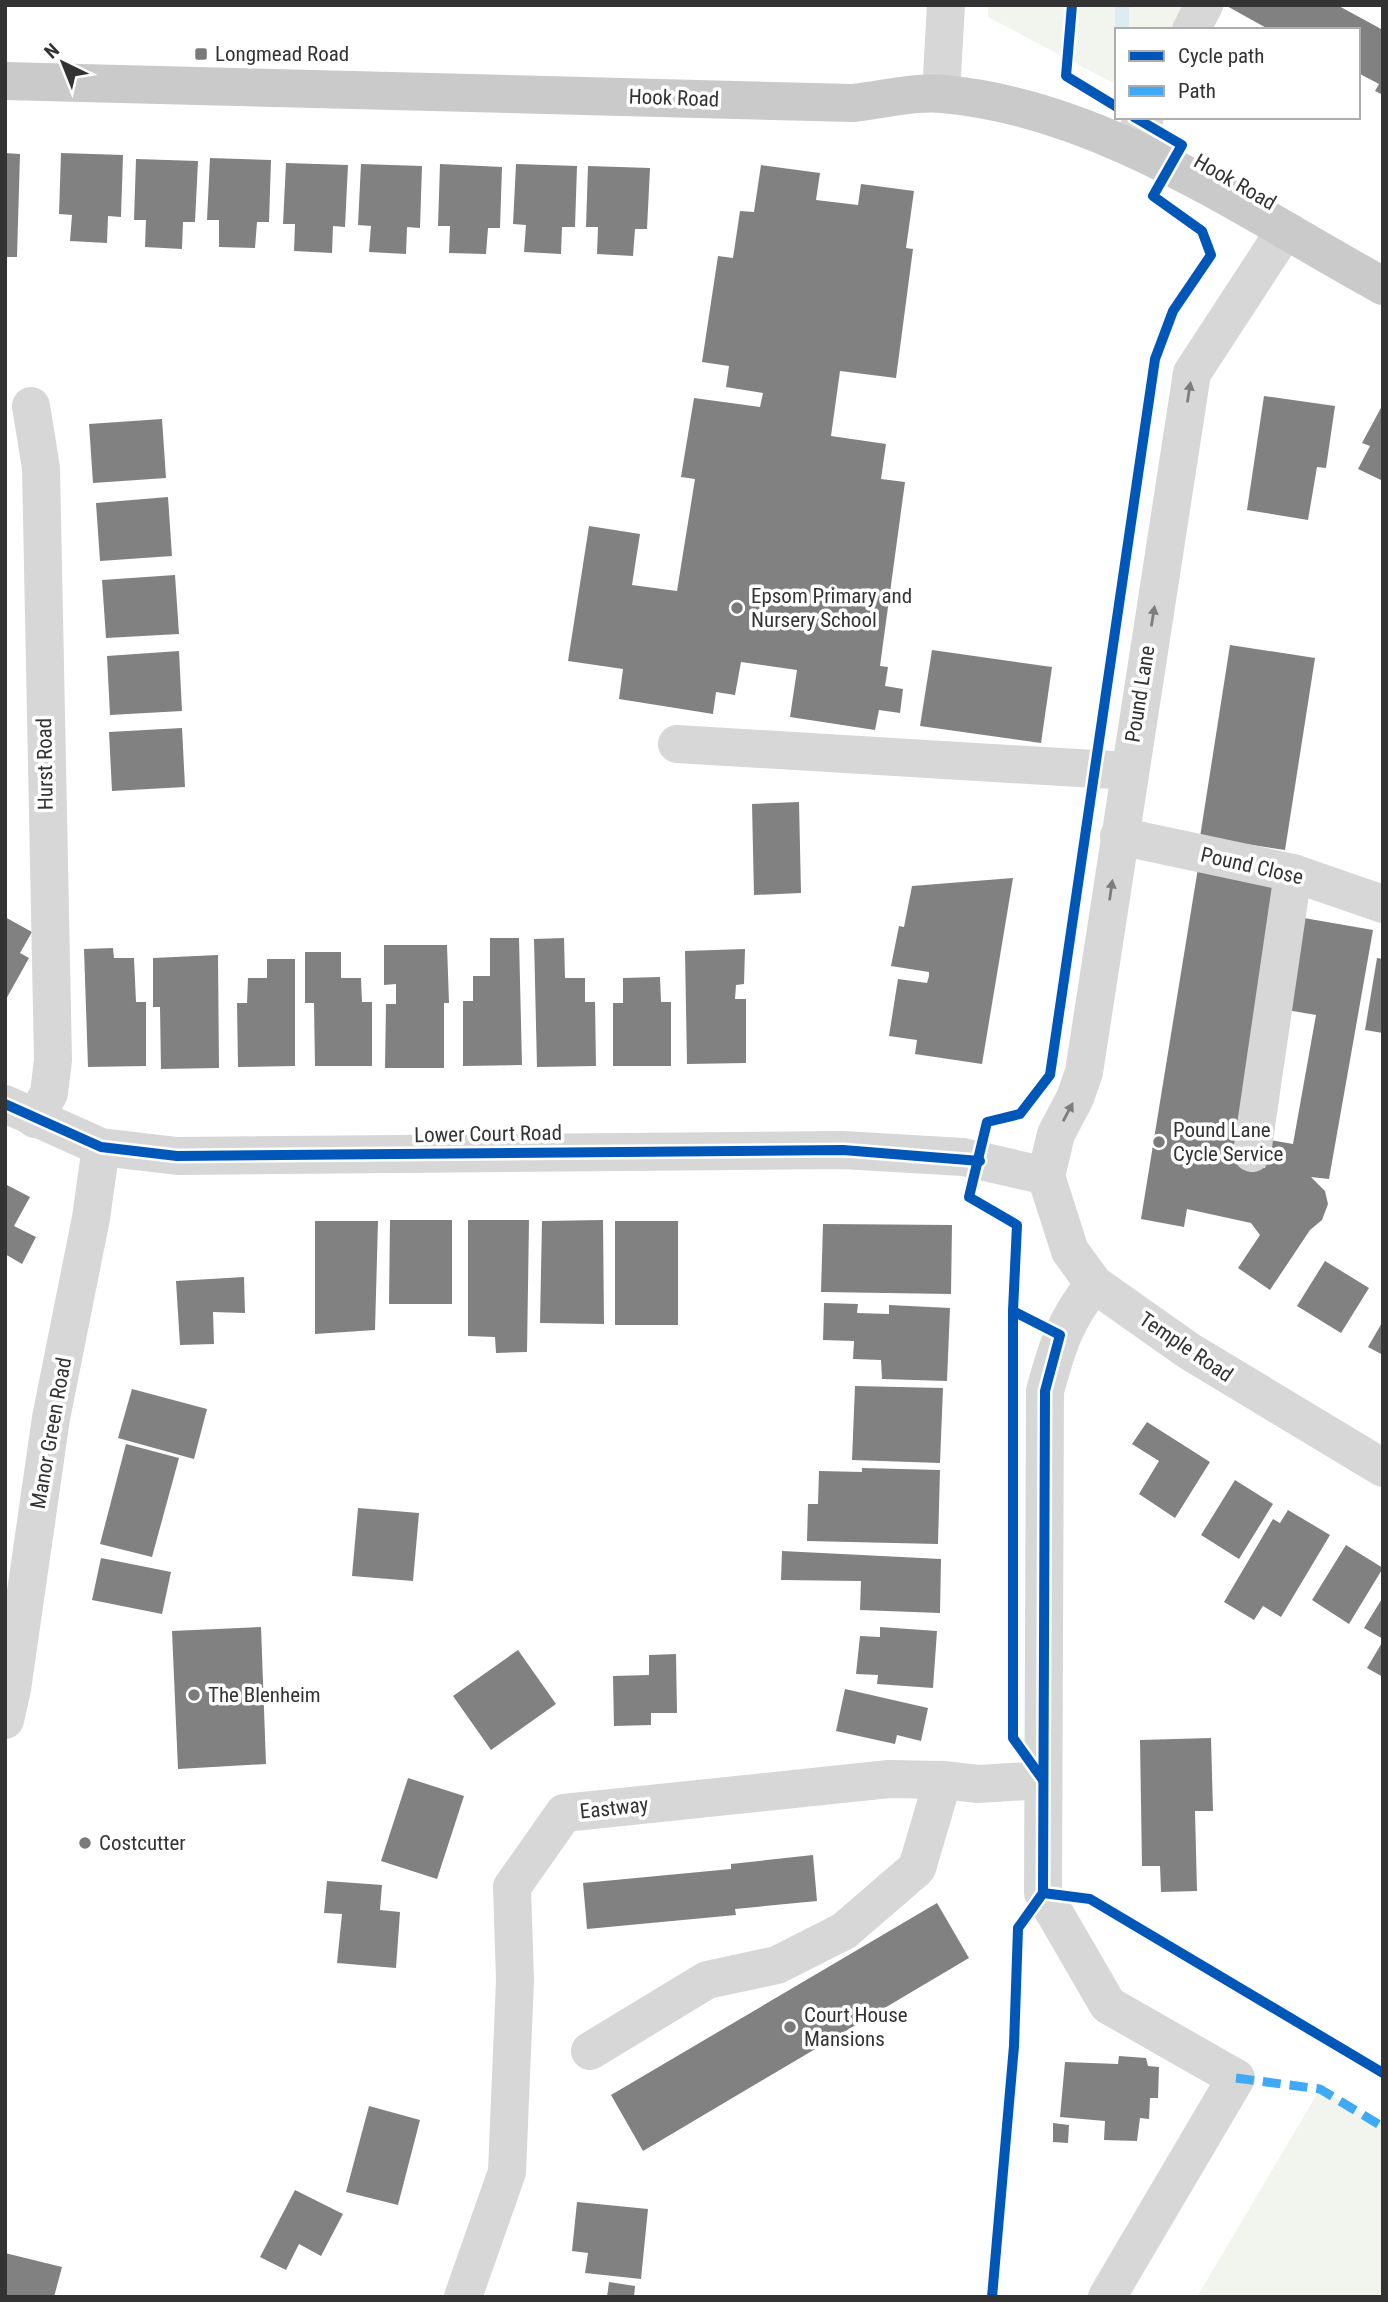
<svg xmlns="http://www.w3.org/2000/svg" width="1388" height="2302" viewBox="0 0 1388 2302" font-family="'Roboto Condensed',sans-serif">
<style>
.green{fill:#f1f5ed}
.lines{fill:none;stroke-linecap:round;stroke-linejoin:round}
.stream{stroke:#ddebf3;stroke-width:14}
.building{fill:#818181}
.minor{stroke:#d7d7d7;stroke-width:38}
.major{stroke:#cacaca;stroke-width:38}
.quiet{stroke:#3fa9f5;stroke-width:9;stroke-dasharray:18 9;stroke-linecap:butt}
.cycleway-casing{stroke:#fff;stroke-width:15}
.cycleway{stroke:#0057b8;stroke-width:10}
.oneway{fill:#7d7d7d}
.poi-dot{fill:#7a7a7a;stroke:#fff;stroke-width:2.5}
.labels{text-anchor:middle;stroke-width:7;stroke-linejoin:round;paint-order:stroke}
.poi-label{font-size:21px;fill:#333;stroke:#fff;text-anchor:start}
.street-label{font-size:21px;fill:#333;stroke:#fff}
</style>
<rect width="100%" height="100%" fill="#fff"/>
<!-- green -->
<g class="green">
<path d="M988,5h237l-14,25h-94v55l-129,-68z"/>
<path d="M1320,2089l63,36v172h-186z"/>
</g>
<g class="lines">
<!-- stream -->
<path class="stream" d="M1122,30v-25"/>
</g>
<!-- building -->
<g class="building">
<path d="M1225,5h112l46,25v65l-8,-4 4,-7 -21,-11v-43h-88z"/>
<path d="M5,153l15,1 -3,103h-12z"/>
<path d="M61,153l62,2 -2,62 -13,-1 -1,27 -37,-2 2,-26 -13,-1z"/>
<path d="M210,158l61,2 -2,62h-12l-2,26 -36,-1v-27h-12z"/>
<path d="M136,159l62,2 -3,61h-12l-1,27 -37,-2 1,-27h-12z"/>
<path d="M286,163l62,2 -3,62 -12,-1 -1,27 -38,-2 1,-27h-12z"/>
<path d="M361,164l61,2 -2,62 -13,-1 -1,27 -37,-2 2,-26 -13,-1z"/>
<path d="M440,164l62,3 -2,61h-12l-2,26 -37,-1 1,-27h-12z"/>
<path d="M516,164l61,2 -2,61h-13l-1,27 -37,-2 2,-27 -13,-1z"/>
<path d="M761,165l59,8 -4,27 42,5 3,-21 53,7 -8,57 7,1 -17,129 -56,-7 -9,65 55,8 -5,35 24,3 -25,184 8,1 -3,19 18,3 -3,24 -21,-3 -4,20 -85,-13 7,-47 -56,-8 -6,33 -19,-3 -3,22 -94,-15 4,-30 -55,-8 21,-135 51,8 -8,51 45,6 18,-112 -14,-2 13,-79 66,9 3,-14 -37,-6 3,-21 -27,-4 16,-106 15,2 7,-47 14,1z"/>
<path d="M588,166l62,2 -3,61h-12l-2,27 -36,-2 1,-27h-12z"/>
<path d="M1264,396l71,10 -9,62 -9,-1 -9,53 -61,-10z"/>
<path d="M1383,404v77l-25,-12 12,-23 -8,-3z"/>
<path d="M162,419l4,59 -73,5 -4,-59z"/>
<path d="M168,497l4,59 -72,5 -4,-58z"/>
<path d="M175,575l4,59 -73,4 -4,-58z"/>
<path d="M1230,645l85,13 -30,192 -85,-13z"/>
<path d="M932,650l120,17 -11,76 -121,-17z"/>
<path d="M179,651l3,60 -72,4 -3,-59z"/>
<path d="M182,728l3,59 -73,4 -3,-59z"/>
<path d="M799,802l2,91 -47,2 -2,-91z"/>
<path d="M1198,868l85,13 -44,283 26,4 5,-28 23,4 23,-129 -35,-6 23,-91 69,12 -44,249 -18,-2 14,14 3,13 -6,16 -12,10 -40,60 -32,-22 22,-33 -9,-12 -64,-14 -3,18 -43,-8z"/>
<path d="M1013,878l-31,186 -67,-10 2,-14 -28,-4 9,-57 29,4 2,-7v-4l-38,-6 8,-40 5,1 8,-41z"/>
<path d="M5,917l27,15 -12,21 9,5 -24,43z"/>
<path d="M490,938h29l3,127 -59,1v-65h10v-25h17z"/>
<path d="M564,938l1,40h20v24h10l1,64 -59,1 -3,-128z"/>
<path d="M384,945h63l2,58h-5v65h-59l1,-64h10v-20l-12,1z"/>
<path d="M113,948l1,10h20l2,44h10v64l-58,1 -4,-118z"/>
<path d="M745,949l-1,35 -8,1 -1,14h11v64l-59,1 -2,-113z"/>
<path d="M305,952h36v26h20l1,24h10v64h-57l-1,-63h-9z"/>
<path d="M218,955l1,113 -58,1 -1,-62h-7v-49z"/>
<path d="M1377,958l6,1v74l-18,-3z"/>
<path d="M267,959h28v107l-57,1 -1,-64h10l1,-25h19z"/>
<path d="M660,977l1,25h10v64h-58v-63h10v-25z"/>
<path d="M5,1184l25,13 -16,29 22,11 -14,27 -17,-10z"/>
<path d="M390,1220h62v84h-63z"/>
<path d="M468,1220h61l-2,132 -31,1 -1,-16 -27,-1z"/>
<path d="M603,1220l1,104 -64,-1 2,-102z"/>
<path d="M315,1221h63l-3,109 -60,4z"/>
<rect x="615" y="1221" width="63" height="104"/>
<path d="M823,1224l129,1 -1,69 -130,-2z"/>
<path d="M1325,1261l44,27 -28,45 -44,-27z"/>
<path d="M244,1277l1,36 -32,-1 1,32 -34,1 -4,-64z"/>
<path d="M824,1303l34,1 -1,9 32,1v-9l61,3 -3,73 -65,-2 -1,-19 -28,-1 1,-18 -31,-1z"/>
<path d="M1383,1321v34l-15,-8z"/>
<path d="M855,1386l88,2 -3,75 -88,-3z"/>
<path d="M132,1389l75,20 -13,50 -76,-21z"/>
<path d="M1147,1422l63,40 -35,56 -36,-24 20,-33 -27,-17z"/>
<path d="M126,1444l53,14 -27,99 -52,-13z"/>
<path d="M862,1468l78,2 -2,74 -131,-3 1,-37h10l1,-33 43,1z"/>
<path d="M1235,1480l38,24 -34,55 -38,-24z"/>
<path d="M358,1508l61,5 -6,68 -61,-5z"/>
<path d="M1288,1510l42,25 -49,82 -18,-11 -9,14 -30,-18 49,-83 7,4z"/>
<path d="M1346,1545l37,23 -34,56 -37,-24z"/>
<path d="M782,1551l159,8 -1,54 -80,-3 1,-29 -80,-1z"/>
<path d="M101,1558l70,14 -9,42 -70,-14z"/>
<path d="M1383,1597v42l-19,-11z"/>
<path d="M261,1627l5,137 -88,5 -6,-138z"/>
<path d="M880,1627l57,4 -4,57 -56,-4 1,-9 -22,-1 4,-38 20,1z"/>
<path d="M1383,1641v36l-16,-9z"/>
<path d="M518,1650l38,54 -65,46 -38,-54z"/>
<path d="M676,1654l1,59h-26v12l-37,1 -1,-50 36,-1v-20z"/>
<path d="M845,1689l83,19 -7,33 -24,-6 -2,9 -59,-13z"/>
<path d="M1211,1738l2,73h-18l2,80 -36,1 -1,-26h-18l-2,-126z"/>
<path d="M408,1778l56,18 -27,83 -56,-18z"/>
<path d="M813,1855l4,46 -82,8 1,6 -149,14 -4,-46 148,-14v-5z"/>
<path d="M327,1881l55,4 -2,25 20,2 -4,56 -59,-5 5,-49 -18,-1z"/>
<path d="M937,1903l32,55 -326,193 -32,-56z"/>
<path d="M1119,2056l27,2 2,8 11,1 -1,31h-8l-1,21 -9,-1 -3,23 -33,-1 1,-19 -45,-4 5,-55 53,2z"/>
<path d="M369,2106l51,14 -22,85 -52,-13z"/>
<path d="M1053,2123l16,2 -1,18 -15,-1z"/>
<path d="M295,2190l48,24 -22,42 -22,-12 -13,26 -26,-13z"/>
<path d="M577,2202l71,7 -7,70 -56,-6 3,-20 -16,-2z"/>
<path d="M5,2253l57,14 -8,30h-49z"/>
<path d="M609,2282l26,4 -1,11h-27z"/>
</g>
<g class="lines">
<!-- minor -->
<g class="minor">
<path d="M1191,30l13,-25"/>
<path d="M941,93l5,-88"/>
<path d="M1129,146l16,-29"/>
<path d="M1284,232l-92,141 -108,699 -9,26 -19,36 -10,42 24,75 24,33 95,67 194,117"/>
<path d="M31,406l10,62 12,592 -4,33 -14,26"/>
<path d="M677,744l451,27"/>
<path d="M1119,836l174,37 90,31"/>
<path d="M5,1104l96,43 76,9 666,-6 120,7 83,19"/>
<path d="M1252,1153l41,-280"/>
<path d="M1094,1284c-29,36 -37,63 -49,107l-2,502 65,112 128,73 -129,219"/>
<path d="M5,1720l7,-31 39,-271 40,-200 10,-71"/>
<path d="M590,2051l117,-71 70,-15 67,-34 73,-63 26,-88"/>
<path d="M463,2297l44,-125 8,-192 -3,-93 52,-74 325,-34 54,1 35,4 65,-4"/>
</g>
<!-- major -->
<path class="major" d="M5,81l848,22c29,-3 62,-12 90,-9 159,14 303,117 440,192"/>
<!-- quiet -->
<path class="quiet" d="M1236,2078l84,11 63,38"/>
<defs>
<g id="cycleway">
<path d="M1072,5l-6,71 51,31"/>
<path d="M5,1104l96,43 76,9 666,-6 137,11"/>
<path d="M1013,1311l47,24 -15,56 -2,502"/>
<path d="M1043,1780l-30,-42v-427l4,-86 -48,-28 18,-75 33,-8 30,-39 105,-716 18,-48 38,-56 -9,-24 -49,-35 29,-51 -48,-28"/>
<path d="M1043,1893l47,6 293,174"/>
<path d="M992,2297l22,-251 4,-118 25,-35"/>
</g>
</defs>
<!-- cycleway casing -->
<use href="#cycleway" class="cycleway-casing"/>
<!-- cycleway -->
<use href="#cycleway" class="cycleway"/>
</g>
<!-- one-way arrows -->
<defs><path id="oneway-solid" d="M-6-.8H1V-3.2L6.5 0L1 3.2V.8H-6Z" transform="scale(1.75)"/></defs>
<g class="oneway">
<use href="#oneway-solid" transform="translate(1189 392) rotate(-81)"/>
<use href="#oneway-solid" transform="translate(1153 616) rotate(-81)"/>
<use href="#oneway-solid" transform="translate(1111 890) rotate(-82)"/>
<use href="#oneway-solid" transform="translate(1068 1112) rotate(-62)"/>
</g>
<!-- markers -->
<g class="poi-dot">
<rect x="194" y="47" width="14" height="14" rx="3.5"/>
<circle cx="737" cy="608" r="7"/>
<circle cx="1159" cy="1142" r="7"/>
<circle cx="194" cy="1695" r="7"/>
<circle cx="85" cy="1843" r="7"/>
<circle cx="790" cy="2027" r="7"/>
</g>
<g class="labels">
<!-- poi labels -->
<g class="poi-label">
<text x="215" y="61">Longmead Road</text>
<text x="751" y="603">Epsom Primary and<tspan x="751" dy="24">Nursery School</tspan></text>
<text x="1173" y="1137">Pound Lane<tspan x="1173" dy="24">Cycle Service</tspan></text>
<text x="208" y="1702">The Blenheim</text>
<text x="99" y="1850">Costcutter</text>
<text x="804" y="2022">Court House<tspan x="804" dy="24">Mansions</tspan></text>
</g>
<!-- street labels -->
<g class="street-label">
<text transform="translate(674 98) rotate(2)" y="7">Hook Road</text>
<text transform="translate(1235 182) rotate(30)" y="7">Hook Road</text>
<text transform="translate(1140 694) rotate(-81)" y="7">Pound Lane</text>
<text transform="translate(45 764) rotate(-91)" y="7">Hurst Road</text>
<text transform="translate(1252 866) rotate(13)" y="7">Pound Close</text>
<text transform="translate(488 1134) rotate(-1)" y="7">Lower Court Road</text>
<text transform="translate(1186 1347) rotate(34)" y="7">Temple Road</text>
<text transform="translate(51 1433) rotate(-80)" y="7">Manor Green Road</text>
<text transform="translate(614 1808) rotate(-6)" y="7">Eastway</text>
</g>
</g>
<!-- border -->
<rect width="1388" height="2302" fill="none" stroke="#333333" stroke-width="14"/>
<!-- legend -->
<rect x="1115" y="28" width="245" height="91" fill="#ffffff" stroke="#adadad" stroke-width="2"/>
<rect x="1129" y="51" width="35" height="10" fill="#0057b8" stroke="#adadad" stroke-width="2"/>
<text x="1178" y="63" font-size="21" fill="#333333">Cycle path</text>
<rect x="1129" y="86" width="35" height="10" fill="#3fa9f5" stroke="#adadad" stroke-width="2"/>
<text x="1178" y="98" font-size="21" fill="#333333">Path</text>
<!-- north arrow -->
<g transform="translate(63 63) rotate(317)" stroke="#ffffff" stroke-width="5" paint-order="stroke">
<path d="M0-5L12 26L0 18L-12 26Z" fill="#333333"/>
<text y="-10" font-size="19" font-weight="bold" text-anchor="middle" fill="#333333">N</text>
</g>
</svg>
